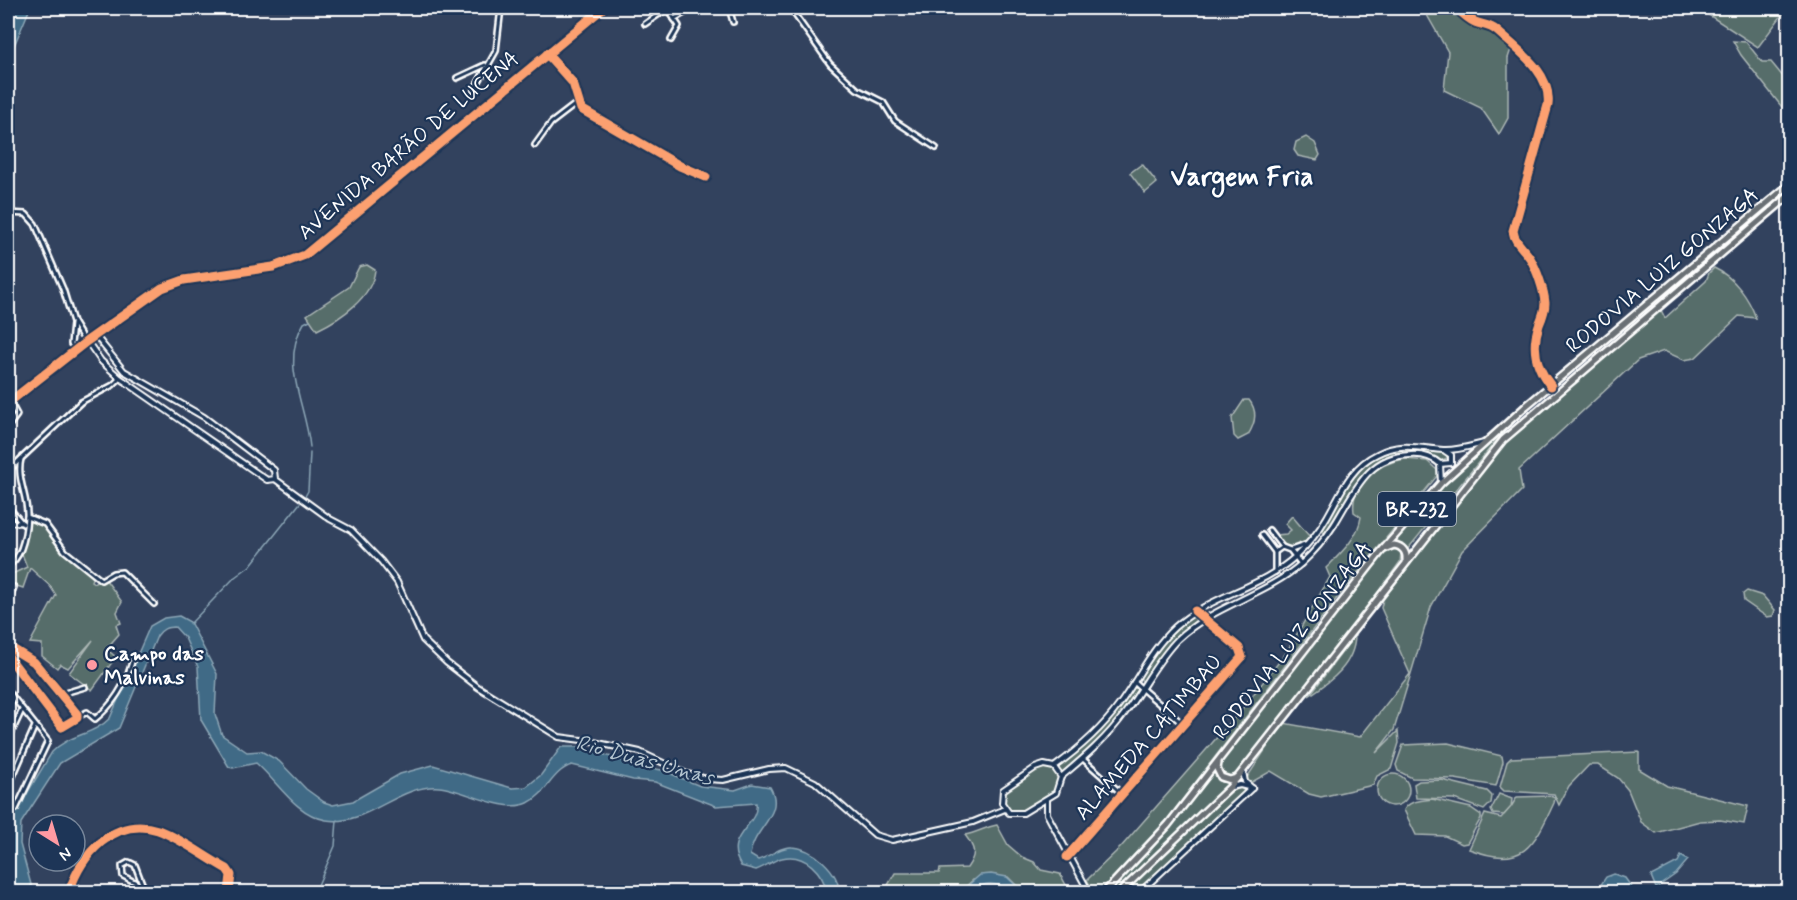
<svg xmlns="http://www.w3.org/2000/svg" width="1797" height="900" viewBox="0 0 1797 900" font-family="Mynerve,sans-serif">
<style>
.green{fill:#576d6a;stroke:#abb6b4;stroke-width:1.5}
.water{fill:#406b86;stroke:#8ca6b6;stroke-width:1.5}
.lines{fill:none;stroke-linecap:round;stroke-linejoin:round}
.stream{stroke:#8ca6b6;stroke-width:1.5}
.street-casing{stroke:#fff;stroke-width:8}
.secondary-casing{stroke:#fff;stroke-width:8}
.primary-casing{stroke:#fff;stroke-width:9}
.highway-casing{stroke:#fff;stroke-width:10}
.street{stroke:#1d3557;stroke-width:3}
.secondary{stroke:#1d3557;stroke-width:4}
.primary{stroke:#6a7074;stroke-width:4.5}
.highway{stroke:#6a7074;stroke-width:5}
.cycleway-casing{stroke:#1d3557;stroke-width:13}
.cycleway{stroke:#fca06f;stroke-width:9}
.poi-dot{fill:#ff9aa2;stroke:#1d3557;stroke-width:2}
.labels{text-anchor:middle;stroke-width:4.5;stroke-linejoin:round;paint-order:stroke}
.shield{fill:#1d3557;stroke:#bbc2cd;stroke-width:1.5}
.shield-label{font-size:20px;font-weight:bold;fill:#fff}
.street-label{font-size:21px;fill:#fff;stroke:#1d3557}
.poi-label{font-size:21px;font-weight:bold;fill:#fff;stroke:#1d3557;text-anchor:start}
.water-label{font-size:22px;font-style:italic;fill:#b3c4cf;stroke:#1d3557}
.district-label{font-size:27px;font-weight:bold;fill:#fff;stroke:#1d3557}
</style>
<rect width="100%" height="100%" fill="#32425e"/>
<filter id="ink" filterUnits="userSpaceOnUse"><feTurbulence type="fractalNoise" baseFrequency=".0167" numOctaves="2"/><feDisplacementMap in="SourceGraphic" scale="12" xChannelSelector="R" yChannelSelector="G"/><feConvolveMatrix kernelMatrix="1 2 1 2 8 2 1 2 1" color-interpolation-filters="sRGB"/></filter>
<g filter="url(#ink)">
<!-- green -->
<g class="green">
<path d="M1423,8h34l21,15 20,8 14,15 -4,12v60l-9,16 -18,-26 -37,-18 4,-38z"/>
<path d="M1698,8h91l1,1 -5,2 -27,36z"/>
<path d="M1733,41l13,1 16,20h9l18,22v32l-48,-61z"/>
<path d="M1306,137l9,6 5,12 -3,5 -19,-4 -4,-6 2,-8z"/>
<path d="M1142,164l15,19 -12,10 -15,-20z"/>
<path d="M367,265l8,5c-3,28 -35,49 -58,60l-10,-15 42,-28 10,-20z"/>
<path d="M1714,268c20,9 35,30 42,50l-17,-2 -44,42 -11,2 -20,-9 -26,9 -119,110 3,20 -60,61 -31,56 -37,123 -18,23 22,-22 1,12 -8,26 -14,7 -4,9 -52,12 -12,-3 -38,-23 -19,11h-5l-1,-3 33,-50 -41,46 -11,6 -9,-12 3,-12 163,-206 7,-4 10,5 -1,10 -117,161 77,14 50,-63 -29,-66 2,-9 124,-159 141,-122 13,-8 4,8 41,-37 3,-8z"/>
<path d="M1244,400h5c9,11 6,24 -1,35l-10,5 -4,-4 -2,-18z"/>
<path d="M1513,420l-106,130 -5,-7 -10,-2 50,-57z"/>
<path d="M1405,447l33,2 8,4 1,5 -7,3c-64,-33 -86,27 -115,72l-2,-1 -2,-2c23,-36 36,-76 84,-83z"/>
<path d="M1405,459l22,2 10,9v6l-100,122 -171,223 -67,71h-5l-7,-12 34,-33 120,-137 45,-57 44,-76 -4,-9c15,-15 32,-30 35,-51l-7,-5c-4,-29 25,-49 51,-53z"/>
<path d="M1292,516l18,21c-10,11 -27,15 -33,-2l9,-1 5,-4 -6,-6z"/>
<path d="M28,519l17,6 19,28 29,23 -2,5 3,2 4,-4 8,1 16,22 -5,10 4,11 -5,2 3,9 -13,15 10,8 -24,33 -23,-17 24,-33 -25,28 -8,-4 -3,4 -15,-12v-12l-12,-1 26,-48 -6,-9 -20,-18 -7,20 -15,-5v-7l19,-9 -5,-13z"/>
<path d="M1747,591l16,5 12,14 -2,6 -6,1 -23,-16 -1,-7z"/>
<path d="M1192,616l4,4 -27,24 -26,39 -3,-6c14,-24 30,-44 52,-61z"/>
<path d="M1355,635c0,29 -24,46 -46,61z"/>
<path d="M1134,687l5,4 -35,45 -43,39 -5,-6c33,-23 54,-50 78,-82z"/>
<path d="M1448,743l54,13 1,6 -7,24 -41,-7 -43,-1 -14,-7 -2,-6 7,-20z"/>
<path d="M1639,752v17l28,17 81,20 -4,18 -24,-4 -20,1 -44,12 -15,-11 -13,-32 -10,-12 -20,-13h-9l-20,21 -10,19 -5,-11 -50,-3 -4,-4 7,-25 4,-4z"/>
<path d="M1046,766l9,5 5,7 -6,14 -32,20 -13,-1 -7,-12 1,-7 33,-23z"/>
<path d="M1215,771l7,11 10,1 -114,109h-11l43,-41z"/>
<circle cx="1393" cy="790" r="16"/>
<path d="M1442,780l45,11 5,5 -1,7 -7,7 -30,-11 -38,-1 -2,-14 5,-3z"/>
<path d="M1241,788l4,4 -107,100h-15l109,-101z"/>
<path d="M1499,794l13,5 -1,8 6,-10 33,-1 5,2 -1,5c-21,45 -31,66 -85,46l16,-35 16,4 10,-11 -7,8 -11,-1 -2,-4z"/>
<path d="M1432,799l39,9 10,7v3l-14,25 -5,1 -17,-8 -29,-1 -12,-25c5,-10 17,-9 28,-11z"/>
<path d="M997,825l11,20 14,12 12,5 7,8 19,4 6,11 16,7h-59l-15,-15 -35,3 -13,12h-76l11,-19h44l1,-4 27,-1c10,-14 8,-20 -2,-33 12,-2 20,-8 32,-10z"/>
</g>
<!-- water -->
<g class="water">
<path d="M8,8h22l-22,52v-38l3,-9z"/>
<path d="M179,616l11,6 27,52 -2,40 7,21 25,17 14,-1 18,10 27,28 18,13 9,3 20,-4 47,-27 33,-9 79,23 14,-1 15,-12 20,-28h19l63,20 19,3 38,16 35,4 17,-6 18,3c16,27 -17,41 -20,68l8,5c11,-3 22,-14 34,-13 21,1 47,24 47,45h-12c-4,-19 -22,-40 -45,-34 -9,2 -17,9 -26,12l-15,-4c-20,-30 19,-40 15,-63l-40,3 -61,-24 -22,-2 -61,-15c-19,5 -26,30 -44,38 -25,11 -64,-14 -89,-16 -41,-3 -72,40 -113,33 -31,-6 -48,-38 -70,-57l-23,5 -4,-1 -28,-47 -3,-53 -13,-29 -10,-11c-9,0 -13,2 -18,9l-38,92 -59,35 -39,60 -1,21 13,48h-17l-8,-28v-39l44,-73c17,-18 42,-17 58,-34l40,-92 14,-8z"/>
<path d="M1681,856l7,4 -12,14 -20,14 -5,-12 27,-14z"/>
<path d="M991,874l16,3 16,15h-11c-11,-9 -29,-12 -38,0h-14l20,-17z"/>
<path d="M1614,874l11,4 10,14h-39l10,-15z"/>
</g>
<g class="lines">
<!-- stream -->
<g class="stream">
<path d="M310,447c-4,-43 -31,-84 -6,-124l6,-3"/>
<path d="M304,498l4,-7 2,-38"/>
<path d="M190,624l45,-47 15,-11 50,-63"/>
<path d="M315,892l20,-46 2,-26"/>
</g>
<defs>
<g id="street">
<path d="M667,8l12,18 -8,14"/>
<path d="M729,8l4,14"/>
<path d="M790,8l40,56 27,25 26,13 12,19 41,27"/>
<path d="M1457,8c5,5 11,11 18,14 7,3 16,3 22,9 21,19 55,42 51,74l-35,126c2,13 11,17 17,27 7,12 14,32 15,45 0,8 -3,15 -6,22 -8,23 -3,43 12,61"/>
<path d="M674,19l17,-10"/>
<path d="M645,24l23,-16"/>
<path d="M547,54l26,29 8,26 99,57 26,11"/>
<path d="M457,78l28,-13"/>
<path d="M474,90l22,-39 5,-43"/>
<path d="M535,145l16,-22 26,-20"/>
<path d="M8,213l18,1 9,10 28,65 10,33 12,20"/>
<path d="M71,344l2,-20"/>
<path d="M8,427l9,-12 -7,-13"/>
<path d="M8,471l73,-69 32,-17 7,-7"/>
<path d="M8,507l15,17"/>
<path d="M27,517l18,7 20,27 36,29 12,-7 9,-1 32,32"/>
<path d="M8,522l15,1"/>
<path d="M1269,530l13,17"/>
<path d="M1262,535l13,17"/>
<path d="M1291,550l14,-5"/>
<path d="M8,566c15,-9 18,-33 19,-50 1,-20 -11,-37 -6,-57"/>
<path d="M1275,572v-20l7,-5 8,3 11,14"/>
<path d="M8,604l6,-17"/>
<path d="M8,646l26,16 43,52v4l-15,9 -54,-71"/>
<path d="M1134,682l50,43"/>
<path d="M8,691l40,50 -32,68"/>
<path d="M61,694l24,-7"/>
<path d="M78,717l9,-5 8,7c19,-15 30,-33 37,-57"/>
<path d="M8,740l14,-30"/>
<path d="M1083,759l39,35"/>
<path d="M8,788l27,-62"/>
<path d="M1067,857l175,-200 -3,-9 -44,-37"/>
<path d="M73,881l7,11"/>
<path d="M143,886l-8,-21 -6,-3 -7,4 1,10 31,16"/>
<path d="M69,892c12,-37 45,-76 89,-62 24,9 47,27 69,39l4,6 -2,17"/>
</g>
<g id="secondary">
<path d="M95,335l29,36 80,46 70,53 1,9"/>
<path d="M87,341l14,20 19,17 147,102 8,-1 55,40 21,11 30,31 16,21 26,58 24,23 31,24 81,50 30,4 51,11 47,22 20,5 16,1 46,-11 17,-1 29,14 60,53 17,5 81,-18 32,-13"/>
<path d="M1440,464l11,-1v-8l-6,-4"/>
<path d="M1044,765l10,2 7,10 -5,16 -33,20h-14l-7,-10 1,-13 32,-22z"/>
<path d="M1054,767c25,-18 47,-37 65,-62 19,-26 32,-56 56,-78 35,-32 85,-38 121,-71 12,-11 23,-25 31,-39 14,-24 23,-50 50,-63 23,-12 42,-6 66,-4 14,1 28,-4 41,-7"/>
<path d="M1243,771l2,11 7,6"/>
<path d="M1061,777c23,-19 46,-39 64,-64 18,-24 32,-53 53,-74 36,-34 87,-43 124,-76 12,-11 23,-24 32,-38 20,-32 33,-69 76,-70 11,-1 21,1 30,9l1,19"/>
<path d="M1231,787l9,-2 12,3"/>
<path d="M1047,800v14l42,78"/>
<path d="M1140,892l112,-104"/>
</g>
<path id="primary" d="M8,403l79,-62 75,-53 22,-8 89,-13 32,-12 298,-247"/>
<g id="highway">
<path d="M1384,549l10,-4c8,1 13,7 12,15"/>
<path d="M1218,763l-1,6 4,8 9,3 7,-2"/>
<path d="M1105,892l63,-67 212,-272 61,-70 85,-77 264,-222"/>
<path d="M1120,892l110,-105 273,-347 287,-245"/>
</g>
</defs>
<!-- street casing -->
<use href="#street" class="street-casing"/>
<!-- secondary casing -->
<use href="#secondary" class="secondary-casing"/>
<!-- primary casing -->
<use href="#primary" class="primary-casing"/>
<!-- highway casing -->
<use href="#highway" class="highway-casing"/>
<!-- street -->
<use href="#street" class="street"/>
<!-- secondary -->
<use href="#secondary" class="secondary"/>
<!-- primary -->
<use href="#primary" class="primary"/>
<!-- highway -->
<use href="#highway" class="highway"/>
<defs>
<g id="cycleway">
<path d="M1457,8c5,5 11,11 18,14 7,3 16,3 22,9 21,19 55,42 51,74l-35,126c2,13 11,17 17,27 7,12 14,32 15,45 0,8 -3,15 -6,22 -8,23 -3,43 12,61"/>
<path d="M547,54l26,29 8,26 99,57 26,11"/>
<path d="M8,403l79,-62 75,-53 22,-8 89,-13 32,-12 298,-247"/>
<path d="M8,646l26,16 43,52v4l-15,9 -54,-71"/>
<path d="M1067,857l175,-200 -3,-9 -44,-37"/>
<path d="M69,892c12,-37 45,-76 89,-62 24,9 47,27 69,39l4,6 -2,17"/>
</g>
</defs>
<!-- cycleway casing -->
<use href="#cycleway" class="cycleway-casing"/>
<!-- cycleway -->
<use href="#cycleway" class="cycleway"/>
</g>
</g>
<!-- markers -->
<circle class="poi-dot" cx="92" cy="665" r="6"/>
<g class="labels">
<!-- shield labels -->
<rect class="shield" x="1378" y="492" width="78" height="34" rx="4.5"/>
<g class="shield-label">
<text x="1417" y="516">BR-232</text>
</g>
<!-- street labels -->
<g class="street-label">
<text transform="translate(408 145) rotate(-40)" y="7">AVENIDA BARÃO DE LUCENA</text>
<text transform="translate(1662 270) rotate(-40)" y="7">RODOVIA LUIZ GONZAGA</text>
<text transform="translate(1292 640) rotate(-52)" y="7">RODOVIA LUIZ GONZAGA</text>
<text transform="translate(1148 737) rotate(-49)" y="7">ALAMEDA CATIMBAU</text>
</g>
<!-- poi labels -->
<g class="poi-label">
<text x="104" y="660">Campo das<tspan x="104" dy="24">Malvinas</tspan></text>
</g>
<!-- water labels -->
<g class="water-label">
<text transform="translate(645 759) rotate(15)" y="8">Rio Duas Unas</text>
</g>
<!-- district labels -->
<g class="district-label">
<text x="1242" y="185">Vargem Fria</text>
</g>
</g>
<!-- margin -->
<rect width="1797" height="900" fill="none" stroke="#1d3557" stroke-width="30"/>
<rect x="15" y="15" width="1767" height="870" fill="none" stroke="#fff" stroke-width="2" filter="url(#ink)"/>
<!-- north arrow -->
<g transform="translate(57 843) rotate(143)"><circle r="28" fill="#1d3557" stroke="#77869a" stroke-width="1.5"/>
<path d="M0-4.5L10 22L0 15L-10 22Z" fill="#ff9aa2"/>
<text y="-9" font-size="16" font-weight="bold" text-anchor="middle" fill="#ffffff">N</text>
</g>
</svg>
